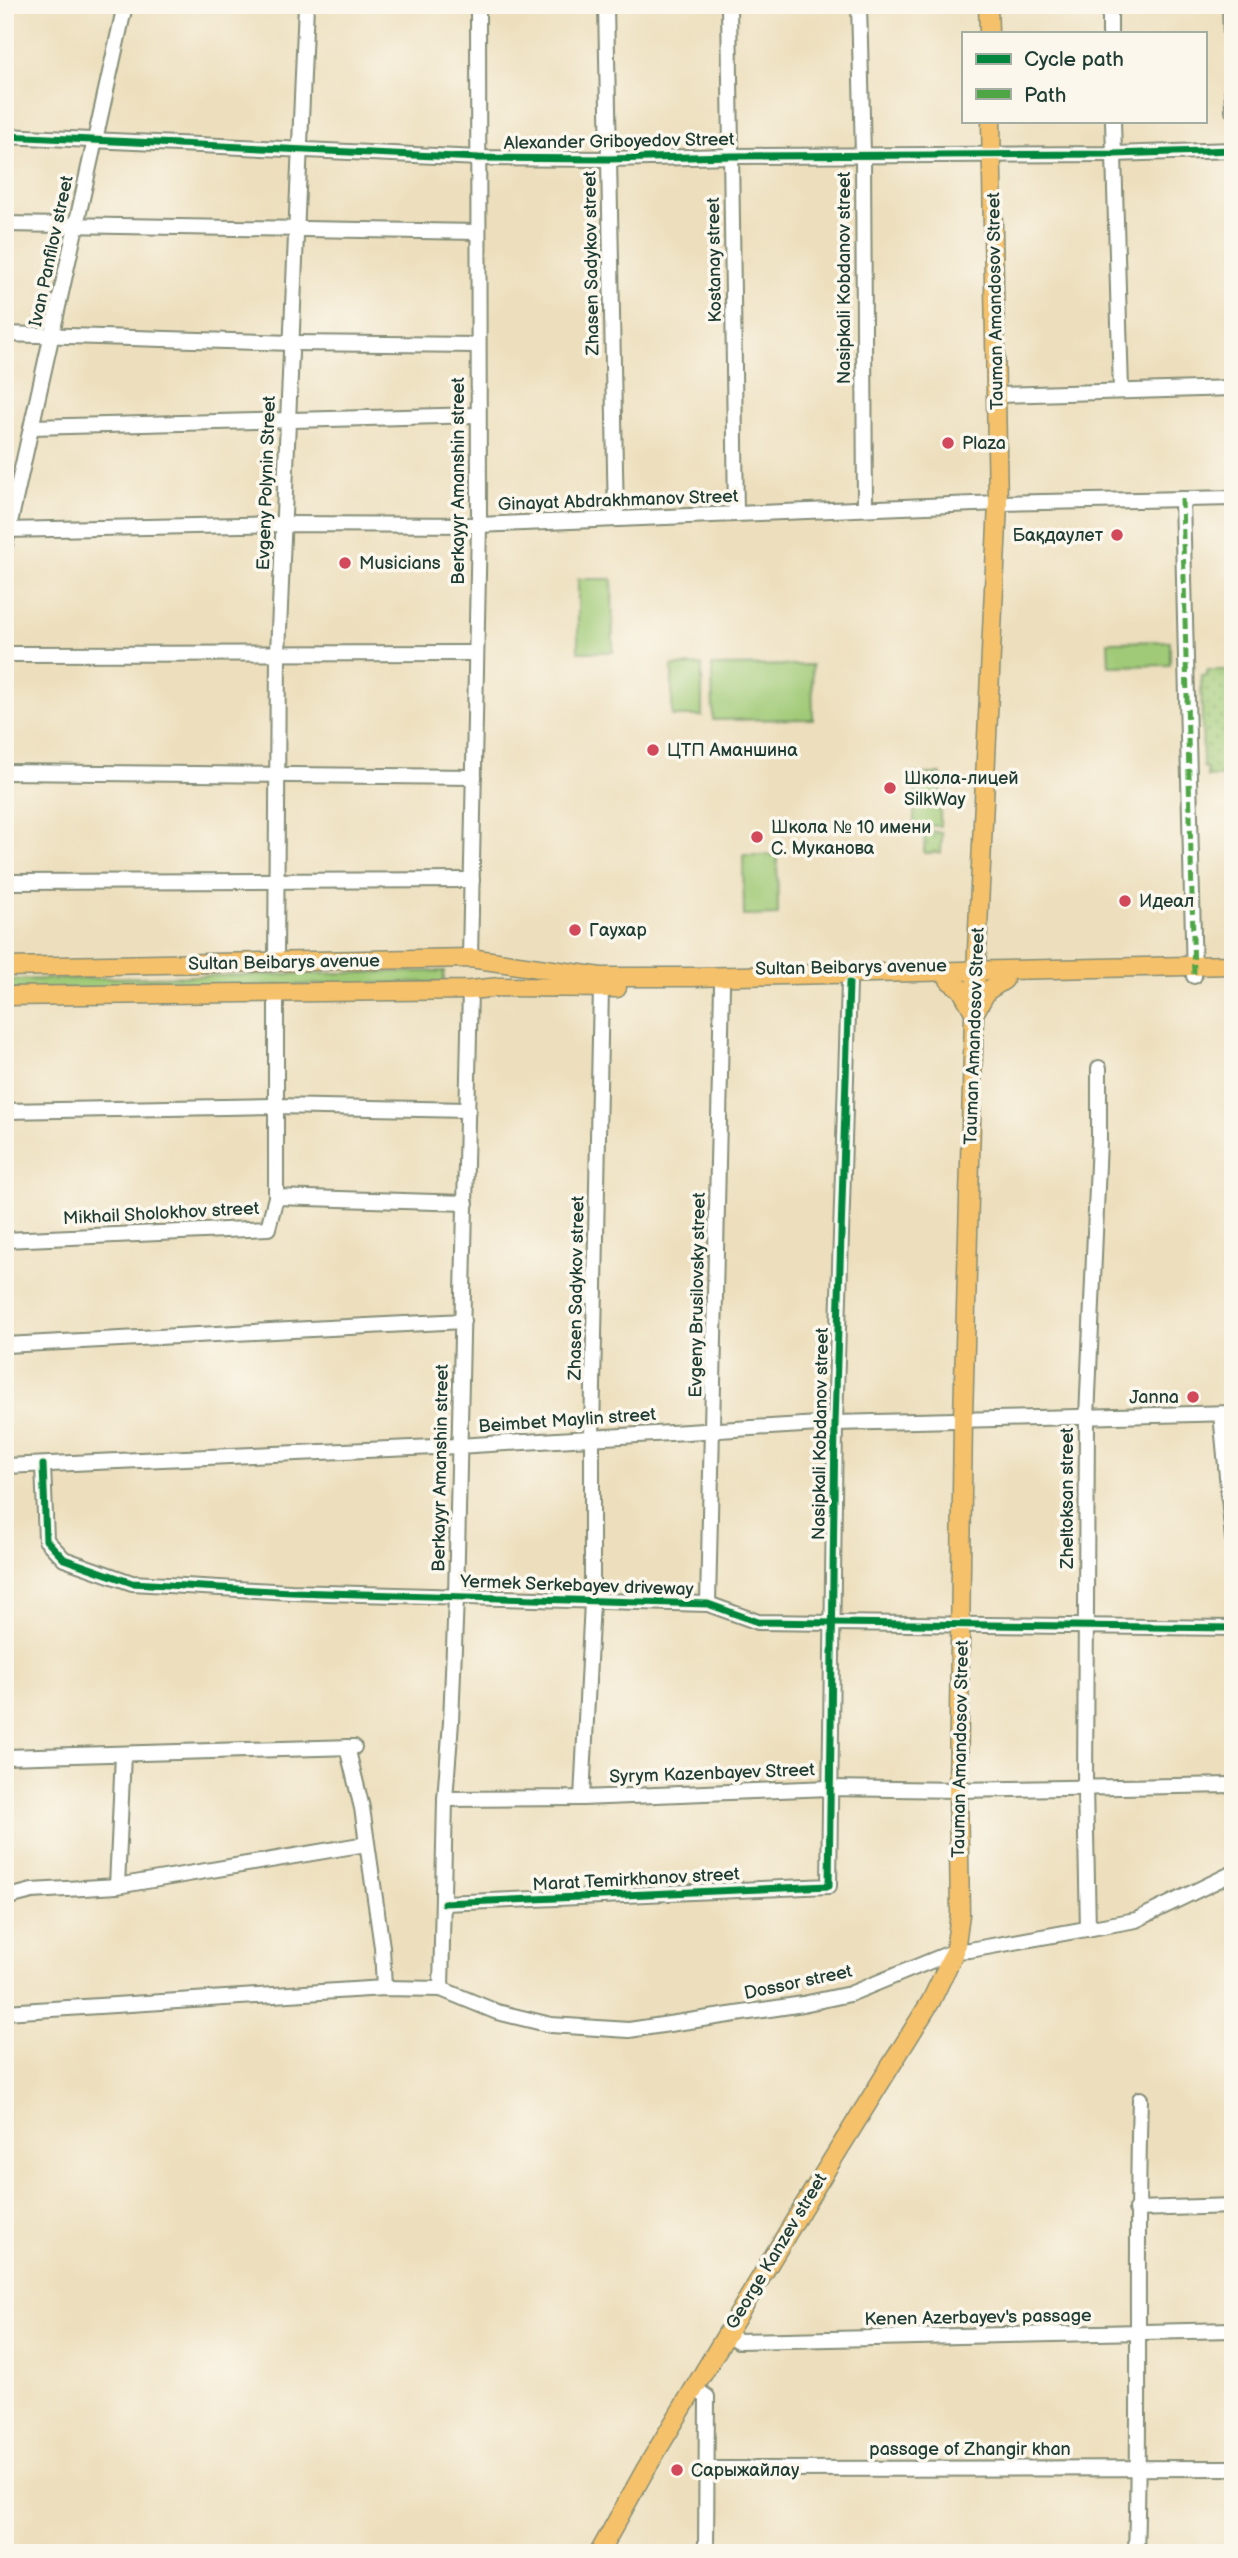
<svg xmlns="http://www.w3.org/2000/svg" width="1238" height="2558" viewBox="0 0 1238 2558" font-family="'Balsamiq Sans',sans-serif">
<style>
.green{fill:#a0ca77;stroke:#608456;stroke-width:2}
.park{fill:url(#park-dots);stroke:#608456;stroke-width:2}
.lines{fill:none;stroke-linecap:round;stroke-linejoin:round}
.minor-casing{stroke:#868e78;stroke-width:18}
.major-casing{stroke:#868e78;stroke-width:21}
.minor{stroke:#fff;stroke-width:14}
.major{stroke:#f5c16b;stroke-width:18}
.quiet{stroke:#4fa644;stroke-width:5;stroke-dasharray:10 5;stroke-linecap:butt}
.cycleway-casing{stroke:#fbf7ec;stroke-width:11}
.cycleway{stroke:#00873e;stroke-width:7}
.poi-dot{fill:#d1495b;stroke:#fbf7ec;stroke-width:2.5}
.labels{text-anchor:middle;stroke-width:7;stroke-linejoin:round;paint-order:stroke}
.street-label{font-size:18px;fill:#1f3d34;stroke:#fbf7ec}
.poi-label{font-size:18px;fill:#1f3d34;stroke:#fbf7ec;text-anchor:start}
</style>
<defs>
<pattern id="park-dots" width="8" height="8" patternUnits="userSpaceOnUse" patternTransform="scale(1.75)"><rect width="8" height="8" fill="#a0ca77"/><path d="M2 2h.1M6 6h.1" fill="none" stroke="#82a562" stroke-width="1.8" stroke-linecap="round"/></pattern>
</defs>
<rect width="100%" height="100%" fill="#fbf7ec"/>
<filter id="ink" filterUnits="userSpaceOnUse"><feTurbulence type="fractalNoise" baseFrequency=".0143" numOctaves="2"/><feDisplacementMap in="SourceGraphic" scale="14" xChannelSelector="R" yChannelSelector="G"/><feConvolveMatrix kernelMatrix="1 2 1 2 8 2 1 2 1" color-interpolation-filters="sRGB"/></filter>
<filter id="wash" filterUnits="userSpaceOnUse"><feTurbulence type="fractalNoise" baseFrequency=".00686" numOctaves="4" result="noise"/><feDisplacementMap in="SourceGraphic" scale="28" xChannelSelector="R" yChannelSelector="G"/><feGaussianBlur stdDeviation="1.57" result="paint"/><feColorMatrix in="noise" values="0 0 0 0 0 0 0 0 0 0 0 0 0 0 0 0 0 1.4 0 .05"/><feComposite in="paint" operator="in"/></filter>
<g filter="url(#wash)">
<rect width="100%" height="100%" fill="#eddfbd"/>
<!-- green -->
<g class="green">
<path d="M578,579h34l1,73h-35z"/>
<path d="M1170,641v24l-61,1 -1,-24z"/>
<path d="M702,665v51h-30v-50z"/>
<path d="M812,665l1,54 -100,1 -1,-54z"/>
<path d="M915,774h26l-1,52 -26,-1z"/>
<path d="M743,855h34l1,60 -34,1z"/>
<path d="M444,971v11l-439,9v-11z"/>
</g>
<!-- park -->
<g class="park">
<path d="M1232,637l1,139 -26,1v-9l-4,-1 -2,-92h6v-5h24z"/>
<path d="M925,830l17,3 -1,20h-17z"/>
</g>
</g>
<g filter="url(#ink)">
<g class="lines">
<defs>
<g id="minor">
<path d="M606,5l10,514"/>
<path d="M729,5l7,509"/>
<path d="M859,5l4,149 2,354"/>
<path d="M1110,5v28"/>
<path d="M1230,5l3,106"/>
<path d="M1113,121l8,269"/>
<path d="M5,136l474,22 129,1 124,-3 382,-2 119,-4"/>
<path d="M5,224l473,8"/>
<path d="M5,334l287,9 185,2"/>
<path d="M997,395l236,-7"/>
<path d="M32,427l446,-12"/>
<path d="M1182,499l12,477"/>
<path d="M5,530l279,-6 195,1 519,-22 235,-5"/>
<path d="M5,545l120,-540"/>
<path d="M5,654l471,-1"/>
<path d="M5,772l469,5"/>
<path d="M5,882l467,-2"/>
<path d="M470,958l9,-433 -1,-520"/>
<path d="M276,962l2,-309 28,-648"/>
<path d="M276,991v206"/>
<path d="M5,1111l270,-5 193,4"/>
<path d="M5,1240l263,-12 8,-31 190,6"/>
<path d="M5,1345l458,-24"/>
<path d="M1221,1414l12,125"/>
<path d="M43,1465l3,75 18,19 68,24 159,9 417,12 50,18 475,6"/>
<path d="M5,1466l453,-20 377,-23 398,-10"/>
<path d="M708,1604l14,-618"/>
<path d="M347,1747l15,61 20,139 2,41"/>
<path d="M5,1757l349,-10"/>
<path d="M582,1798l10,-196v-166l9,-448"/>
<path d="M445,1799l137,-1 248,-10 128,2 275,-5"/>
<path d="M117,1886l6,-132"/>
<path d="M5,1898l27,-7 85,-5 249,-42"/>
<path d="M444,1903l385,-17 6,-463 14,-440"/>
<path d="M1088,1929l-3,-143 2,-368 12,-277v-73"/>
<path d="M441,1989l4,-190 6,-77 5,-125 14,-607"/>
<path d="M5,2012l379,-24 57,1 56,23 54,13 78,5 174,-26 47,-10 105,-43 15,-1 166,-30 97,-47"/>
<path d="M1136,2209l97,-3"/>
<path d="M726,2334l12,7 495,-11"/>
<path d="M694,2388l13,9 -1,156"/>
<path d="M707,2469l526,-1"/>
<path d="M1136,2553c5,-152 -1,-303 4,-454"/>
</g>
<g id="major">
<path d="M988,5l1,28"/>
<path d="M5,967l465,-9 131,19h92l540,-12"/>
<path d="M949,980l12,9 12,21"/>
<path d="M5,996l465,-6 30,-3 117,1"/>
<path d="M976,1010l11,-19 17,-11"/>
<path d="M599,2553l45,-81 159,-265 128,-206 24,-50 5,-37 -2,-124 5,-371 11,-405 24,-511 -7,-382"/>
</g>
</defs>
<!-- minor casing -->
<use href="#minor" class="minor-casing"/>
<!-- major casing -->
<use href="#major" class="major-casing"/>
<!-- minor -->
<use href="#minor" class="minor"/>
<!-- major -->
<use href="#major" class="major"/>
<!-- quiet -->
<path class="quiet" d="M1182,499l12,477"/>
<defs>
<g id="cycleway">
<path d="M5,136l474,22 129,1 124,-3 382,-2 119,-4"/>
<path d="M43,1465l3,75 18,19 68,24 159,9 417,12 50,18 475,6"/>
<path d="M444,1903l385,-17 6,-463 14,-440"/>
</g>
</defs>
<!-- cycleway casing -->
<use href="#cycleway" class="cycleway-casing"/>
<!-- cycleway -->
<use href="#cycleway" class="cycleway"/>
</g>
</g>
<!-- markers -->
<g class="poi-dot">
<circle cx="948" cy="443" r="7"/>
<circle cx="1117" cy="535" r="7"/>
<circle cx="345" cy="563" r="7"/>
<circle cx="653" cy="750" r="7"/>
<circle cx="890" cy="788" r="7"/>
<circle cx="757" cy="837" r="7"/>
<circle cx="1125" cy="901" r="7"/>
<circle cx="575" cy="930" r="7"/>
<circle cx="1193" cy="1397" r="7"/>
<circle cx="677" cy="2470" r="7"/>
</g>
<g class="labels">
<!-- street labels -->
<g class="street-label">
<text transform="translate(619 141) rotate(-1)" y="6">Alexander Griboyedov Street</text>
<text transform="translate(51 251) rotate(-78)" y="6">Ivan Panfilov street</text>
<text transform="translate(714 260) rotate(-91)" y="6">Kostanay street</text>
<text transform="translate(591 263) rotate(-91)" y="6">Zhasen Sadykov street</text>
<text transform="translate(844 278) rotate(-90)" y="6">Nasipkali Kobdanov street</text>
<text transform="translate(995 301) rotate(-91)" y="6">Tauman Amandosov Street</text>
<text transform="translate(458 481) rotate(-90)" y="6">Berkayyr Amanshin street</text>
<text transform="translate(266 483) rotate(-88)" y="6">Evgeny Polynin Street</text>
<text transform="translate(618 500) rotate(-2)" y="6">Ginayat Abdrakhmanov Street</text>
<text transform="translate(284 962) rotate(-1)" y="6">Sultan Beibarys avenue</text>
<text transform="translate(851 967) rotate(-1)" y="6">Sultan Beibarys avenue</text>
<text transform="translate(974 1036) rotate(-88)" y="6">Tauman Amandosov Street</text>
<text transform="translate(161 1213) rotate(-3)" y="6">Mikhail Sholokhov street</text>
<text transform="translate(576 1288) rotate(-89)" y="6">Zhasen Sadykov street</text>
<text transform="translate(697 1295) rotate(-89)" y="6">Evgeny Brusilovsky street</text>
<text transform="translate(567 1420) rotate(-4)" y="6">Beimbet Maylin street</text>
<text transform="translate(820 1434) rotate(-89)" y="6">Nasipkali Kobdanov street</text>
<text transform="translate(440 1468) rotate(-89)" y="6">Berkayyr Amanshin street</text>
<text transform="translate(1067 1498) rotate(-90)" y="6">Zheltoksan street</text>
<text transform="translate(577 1585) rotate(2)" y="6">Yermek Serkebayev driveway</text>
<text transform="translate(960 1749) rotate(-89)" y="6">Tauman Amandosov Street</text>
<text transform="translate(712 1773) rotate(-2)" y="6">Syrym Kazenbayev Street</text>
<text transform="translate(636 1879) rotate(-3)" y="6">Marat Temirkhanov street</text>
<text transform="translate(798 1982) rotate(-12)" y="6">Dossor street</text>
<text transform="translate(776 2251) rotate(-59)" y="6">George Kanzev street</text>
<text transform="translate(978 2317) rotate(-1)" y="6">Kenen Azerbayev's passage</text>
<text x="970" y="2455">passage of Zhangir khan</text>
</g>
<!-- poi labels -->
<g class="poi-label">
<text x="962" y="449">Plaza</text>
<text x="1103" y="541" text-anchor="end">Бақдаулет</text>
<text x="359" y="569">Musicians</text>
<text x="667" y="756">ЦТП Аманшина</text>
<text x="904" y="784">Школа-лицей<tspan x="904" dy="21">SilkWay</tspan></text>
<text x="771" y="833">Школа № 10 имени<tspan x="771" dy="21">С. Муканова</tspan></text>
<text x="1139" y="907">Идеал</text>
<text x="589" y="936">Гаухар</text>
<text x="1179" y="1403" text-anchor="end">Janna</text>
<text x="691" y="2476">Сарыжайлау</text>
</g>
</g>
<!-- margin -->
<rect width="1238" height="2558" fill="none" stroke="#fbf7ec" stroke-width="28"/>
<!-- legend -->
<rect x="962" y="32" width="245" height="91" fill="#fbf7ec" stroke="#a3ada2" stroke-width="2"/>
<rect x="976" y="54" width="35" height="10" fill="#00873e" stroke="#a3ada2" stroke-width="2"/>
<text x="1024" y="66" font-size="21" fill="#1f3d34">Cycle path</text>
<rect x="976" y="89" width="35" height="10" fill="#4fa644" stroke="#a3ada2" stroke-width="2"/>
<text x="1024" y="102" font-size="21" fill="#1f3d34">Path</text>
</svg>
